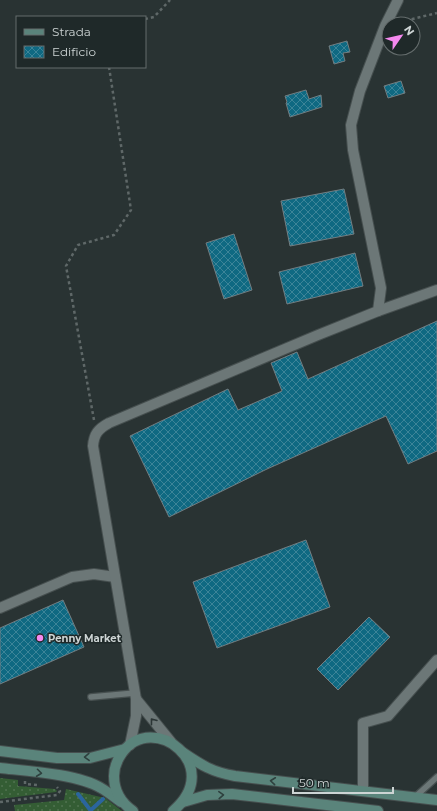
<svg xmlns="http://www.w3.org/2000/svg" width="437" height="811" viewBox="0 0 437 811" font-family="Montserrat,sans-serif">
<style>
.park{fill:url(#park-dots)}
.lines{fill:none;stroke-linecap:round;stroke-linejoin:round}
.stream{stroke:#2b659d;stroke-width:4}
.building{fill:url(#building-cross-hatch);stroke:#727d81}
.lane-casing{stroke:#464f4f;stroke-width:8}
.street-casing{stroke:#464f4f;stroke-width:12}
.secondary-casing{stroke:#464f4f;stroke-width:12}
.path{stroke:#5f6868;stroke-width:2.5;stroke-dasharray:3 3;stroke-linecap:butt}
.lane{stroke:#6c7777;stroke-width:5.5}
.street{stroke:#6c7777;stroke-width:10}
.secondary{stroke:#5a847b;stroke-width:10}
.oneway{stroke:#2b3535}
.oneway2{stroke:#2e403e}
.poi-dot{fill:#f589ef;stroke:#1f2929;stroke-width:1.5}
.labels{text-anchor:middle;stroke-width:3;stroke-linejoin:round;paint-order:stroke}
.poi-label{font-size:10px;font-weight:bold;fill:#cdd4d4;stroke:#1f2929;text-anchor:start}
</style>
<defs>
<pattern id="park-dots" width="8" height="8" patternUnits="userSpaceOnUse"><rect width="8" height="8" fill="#345d34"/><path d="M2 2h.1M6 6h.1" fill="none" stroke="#507350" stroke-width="1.8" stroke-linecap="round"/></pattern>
<pattern id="building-cross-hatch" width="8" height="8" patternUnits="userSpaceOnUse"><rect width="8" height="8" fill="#0f6982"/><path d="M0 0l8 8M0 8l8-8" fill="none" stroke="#3c8498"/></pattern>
</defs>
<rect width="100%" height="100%" fill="#293333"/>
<!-- park -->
<g class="park">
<path d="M0,778l18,2v6l37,3 2,2 -1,1 -56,7z"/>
<path d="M66,789l39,9 17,13h-107l-1,-6 50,-5z"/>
</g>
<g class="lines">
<!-- stream -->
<g class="stream">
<path d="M78,794l13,17"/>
<path d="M91,810l12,-11"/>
</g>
</g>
<!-- building -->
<g class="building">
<path d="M347,41l3,11 -7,1 2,8 -11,3 -5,-18z"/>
<path d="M401,81l4,12 -17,5 -4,-12z"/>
<path d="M306,90l3,9 12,-4 1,12 -32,10 -4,-14 1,-1 -2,-6z"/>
<path d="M344,189l10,45 -64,12 -9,-45z"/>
<path d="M234,234l18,56 -28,9 -18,-56z"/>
<path d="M355,253l8,33 -76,18 -8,-32z"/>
<path d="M437,321v130l-29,13 -22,-48 -119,53 -98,48 -39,-81 98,-47 10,21 44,-19 -11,-28 26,-11 11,27z"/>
<path d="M306,540l24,67 -113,41 -24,-66z"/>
<path d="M63,600l21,47 -84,37v-56z"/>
<path d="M369,617l21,20 -52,53 -21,-21z"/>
</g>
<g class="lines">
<defs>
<g id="lane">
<path d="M91,697l44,-4"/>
<path d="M415,797l22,-20"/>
</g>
<g id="street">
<path d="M378,311l59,-21"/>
<path d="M0,608l72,-31 22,-3 21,3"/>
<path d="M136,699l35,43"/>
<path d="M130,745l6,-29v-17l-43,-253c1,-12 5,-17 16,-23l209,-88 60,-24 3,-23 -28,-138 -2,-25 9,-34 25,-65 13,-26"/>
<path d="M363,791v-68l25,-7 49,-56"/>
</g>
<g id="secondary">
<path d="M0,751l57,7h33l35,-9"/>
<path d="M182,752c19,13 30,20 53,24l202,24"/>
<path d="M0,768c27,3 78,6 101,20 7,4 13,9 20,14"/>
<path d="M183,802l24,-7 25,-1 146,17"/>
<path d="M133,811c-13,-9 -19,-20 -19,-35 0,-9 3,-16 8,-23 31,-43 104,13 51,58"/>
</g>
</defs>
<!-- lane casing -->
<use href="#lane" class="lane-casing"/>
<!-- street casing -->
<use href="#street" class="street-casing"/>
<!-- secondary casing -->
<use href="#secondary" class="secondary-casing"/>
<!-- path -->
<g class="path">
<path d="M145,19l9,-2 16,-17"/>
<path d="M400,22l37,-9"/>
<path d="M94,420l-28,-154 12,-21 36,-10 17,-25 -22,-143"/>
<path d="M25,781v3l12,1"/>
<path d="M0,802l57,-7 3,-4 -3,-4"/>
</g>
<!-- lane -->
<use href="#lane" class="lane"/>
<!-- street -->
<use href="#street" class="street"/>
<!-- secondary -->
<use href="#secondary" class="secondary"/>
</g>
<!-- one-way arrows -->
<defs><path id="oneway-chevron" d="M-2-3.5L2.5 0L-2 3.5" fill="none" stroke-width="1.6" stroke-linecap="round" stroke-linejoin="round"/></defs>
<use class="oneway" href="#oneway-chevron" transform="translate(153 721) rotate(-128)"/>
<g class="oneway2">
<use href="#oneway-chevron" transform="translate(87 757) rotate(178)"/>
<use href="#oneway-chevron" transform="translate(39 773) rotate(7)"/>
<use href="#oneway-chevron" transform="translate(273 781) rotate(-174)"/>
<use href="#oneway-chevron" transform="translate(221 795) rotate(-3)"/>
</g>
<!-- markers -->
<circle class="poi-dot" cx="40" cy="638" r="4"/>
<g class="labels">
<!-- poi labels -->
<g class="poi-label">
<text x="48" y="642">Penny Market</text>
</g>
</g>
<!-- legend -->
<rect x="16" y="16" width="130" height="52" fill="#1f2929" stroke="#656d6d"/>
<rect x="24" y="29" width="20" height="6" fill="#5a847b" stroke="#656d6d"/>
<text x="52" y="36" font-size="12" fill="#cdd4d4">Strada</text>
<rect x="24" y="46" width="20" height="12" fill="url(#building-cross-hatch)" stroke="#656d6d"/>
<text x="52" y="56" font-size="12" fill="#cdd4d4">Edificio</text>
<!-- north arrow -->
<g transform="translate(401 36) rotate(56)"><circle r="19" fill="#1f2929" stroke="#656d6d"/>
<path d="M0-3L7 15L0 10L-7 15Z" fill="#f589ef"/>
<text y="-6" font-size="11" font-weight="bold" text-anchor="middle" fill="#cdd4d4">N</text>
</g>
<!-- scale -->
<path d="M293 787v6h100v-6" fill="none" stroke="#cdd4d4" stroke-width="2"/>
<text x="299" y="787" font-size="12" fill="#cdd4d4" stroke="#1f2929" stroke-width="3" paint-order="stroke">50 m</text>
</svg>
